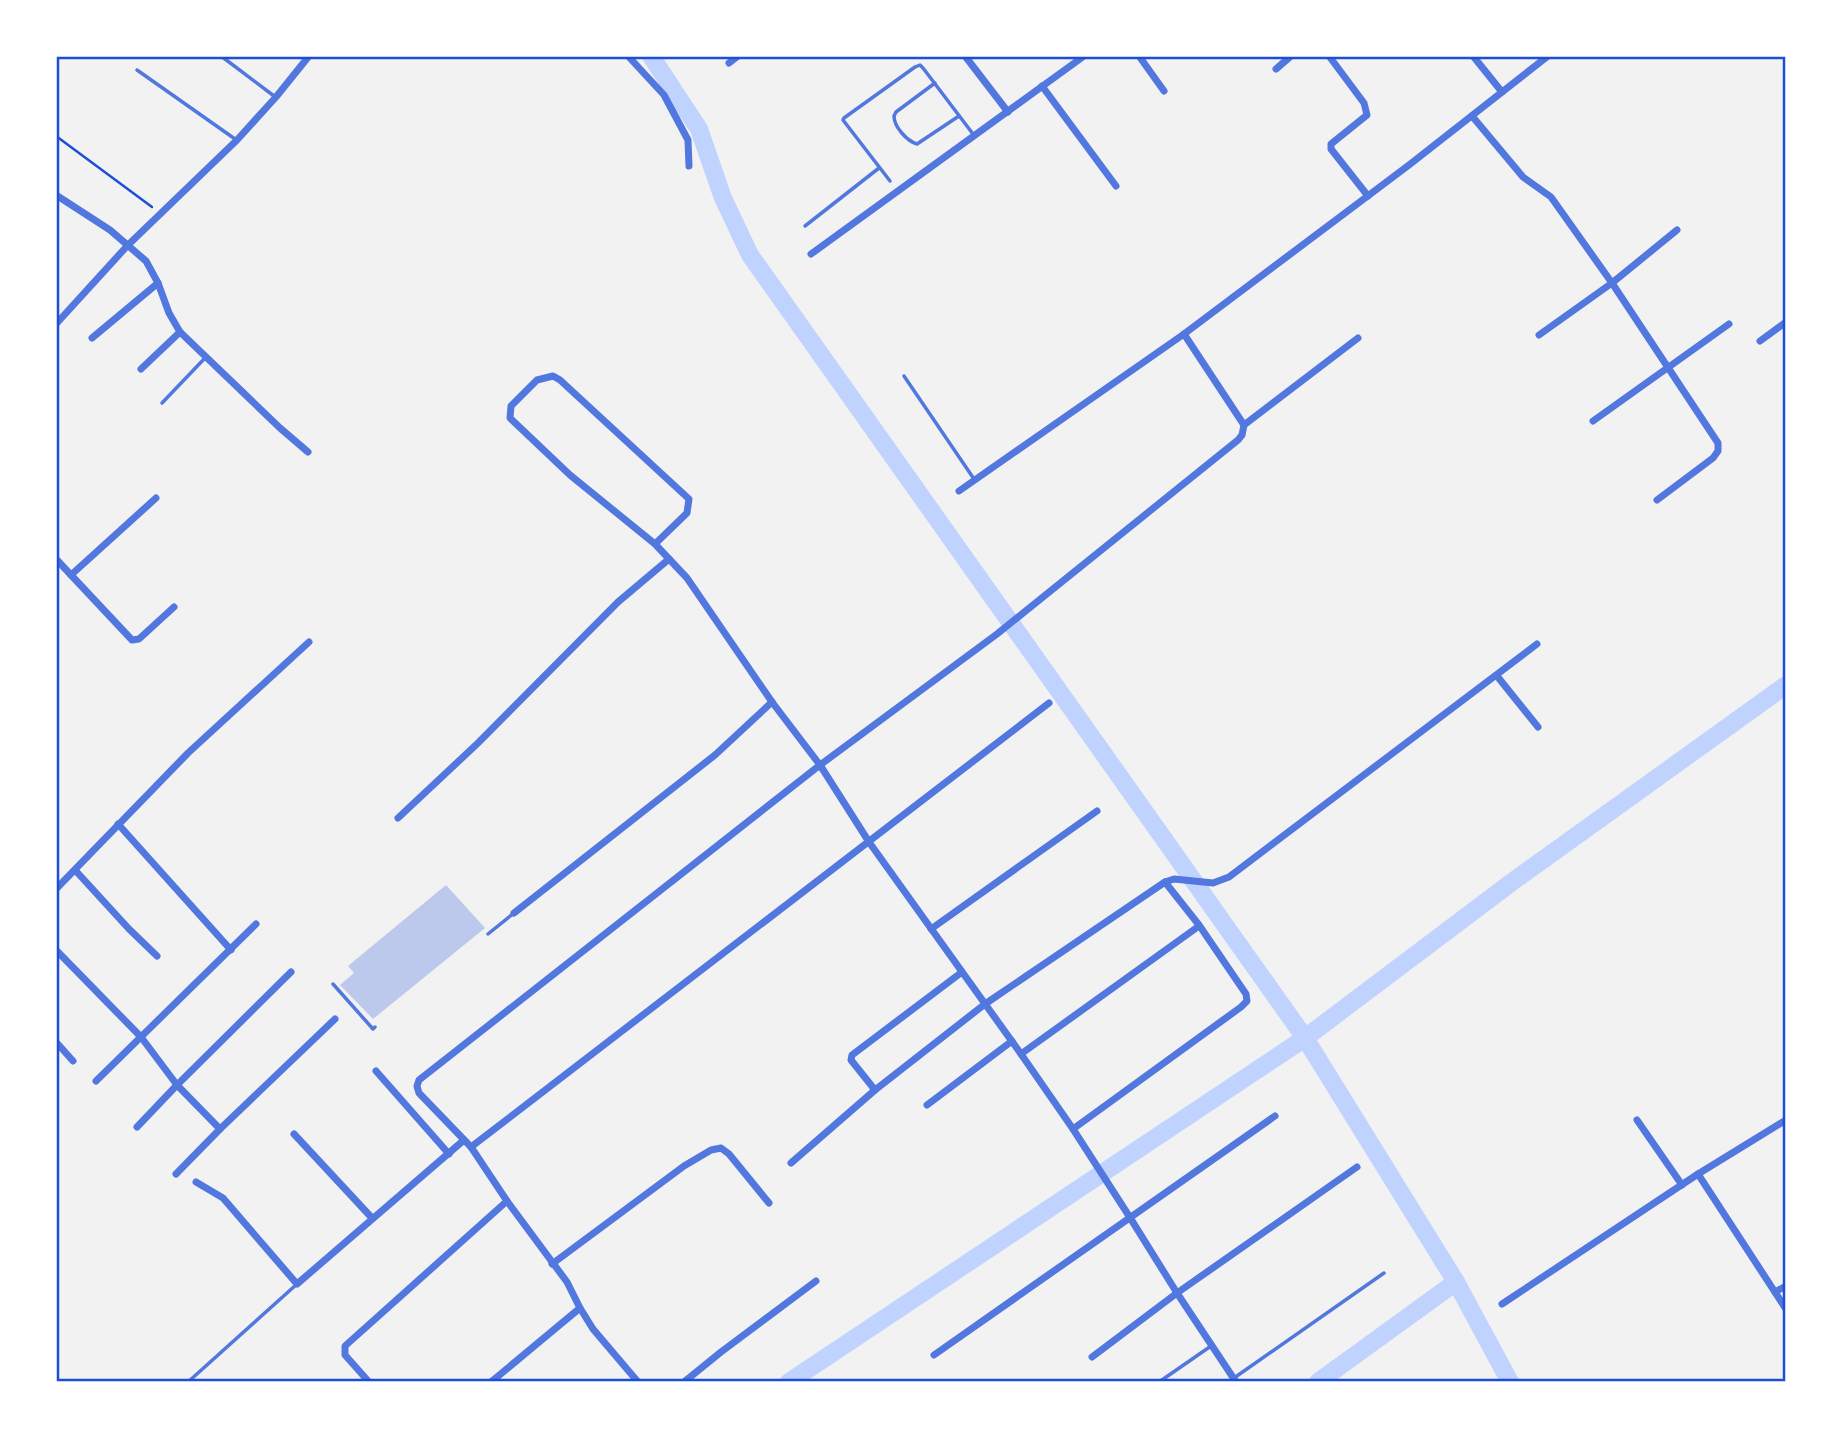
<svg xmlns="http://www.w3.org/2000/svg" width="1842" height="1438" viewBox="0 0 1842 1438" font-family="Commissioner,sans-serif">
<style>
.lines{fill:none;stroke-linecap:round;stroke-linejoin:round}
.canal{stroke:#bfd3fe;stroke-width:18}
.building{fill:#bdc9ec}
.path{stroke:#1d4ed8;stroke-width:2.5}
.service{stroke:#5277de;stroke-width:3.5}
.minor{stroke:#5277de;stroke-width:7}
.neatline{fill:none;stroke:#1d4ed8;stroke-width:2.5}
</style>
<rect width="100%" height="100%" fill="#f2f2f2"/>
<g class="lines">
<!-- canal -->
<g class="canal">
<path d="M651,56l48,73 24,69 27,57 555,783 151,244 54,100"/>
<path d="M789,1382l516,-344 207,-156 274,-197"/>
<path d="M1318,1382l138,-100"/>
</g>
</g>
<!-- building -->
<path class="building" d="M446,885l39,43 -112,91 -33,-34 14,-12 -6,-7z"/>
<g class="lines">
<!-- path -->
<path class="path" d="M56,136l96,71"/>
<!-- service -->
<g class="service">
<path d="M221,56l53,40"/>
<path d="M137,70l98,69"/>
<path d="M935,83l-39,29 -2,4c0,11 13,25 23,28l42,-28"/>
<path d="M890,181l-47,-61 1,-2 71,-51 5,-2 3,3 50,66"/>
<path d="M805,226l74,-58"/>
<path d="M904,376l70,103"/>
<path d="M162,403l43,-45"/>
<path d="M488,934l26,-21"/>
<path d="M333,984l40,45 2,-2"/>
<path d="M1234,1378l150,-105"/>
<path d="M188,1382l109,-98"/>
<path d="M1159,1382l52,-36"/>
</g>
<!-- minor -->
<g class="minor">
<path d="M628,56l36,39 24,45 1,26"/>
<path d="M965,56l43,56"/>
<path d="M1139,56l25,35"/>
<path d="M1329,56l35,47 3,12 -36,29v5l37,47"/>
<path d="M1473,56l29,36"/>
<path d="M729,63l9,-7"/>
<path d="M1276,69l15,-13"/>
<path d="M1042,86l74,100"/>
<path d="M1472,116l51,61 28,20 61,86 106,160v8l-5,7 -56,42"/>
<path d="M56,195l54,35 36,31 12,22 11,30 11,19 100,96 28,24"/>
<path d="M811,254l273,-198"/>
<path d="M56,324l72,-79 109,-105 39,-43 33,-41"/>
<path d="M1539,335l73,-52 65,-53"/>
<path d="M92,338l66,-55"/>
<path d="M1760,341l26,-19"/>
<path d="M141,369l39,-37"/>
<path d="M1593,421l136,-97"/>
<path d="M1244,425l114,-87"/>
<path d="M959,491l225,-157 225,-169 139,-109"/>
<path d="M655,544l32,-31 2,-14 -129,-119 -7,-4 -16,4 -26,26 -1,12 60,57 85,69 32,34 85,124 48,63 49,77 152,212 52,75 56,87 48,77 59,89"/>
<path d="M56,559l76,81 7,-1 35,-32"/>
<path d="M71,575l85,-77"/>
<path d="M1497,676l41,51"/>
<path d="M398,818l80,-75 140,-141 51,-43"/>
<path d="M118,824l113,126"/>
<path d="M75,870l54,59 28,27"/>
<path d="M56,889l132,-136 121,-111"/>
<path d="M514,913l201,-158 57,-53"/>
<path d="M931,929l166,-118"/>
<path d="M56,950l85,87 36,48 43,44"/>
<path d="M56,1042l17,19"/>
<path d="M1021,1054l178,-128"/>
<path d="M376,1071l73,83"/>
<path d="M96,1081l160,-157"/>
<path d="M875,1090l-24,-30 1,-5 110,-83"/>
<path d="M927,1105l85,-64"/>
<path d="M1637,1120l45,65"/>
<path d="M137,1127l40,-42 114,-113"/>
<path d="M1073,1129l168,-122 6,-6 -1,-7 -47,-69 -34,-43"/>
<path d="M294,1134l78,84"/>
<path d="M471,1147l578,-444"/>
<path d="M791,1163l84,-73 110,-86 180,-122 9,-3 39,4 16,-6 308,-233"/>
<path d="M176,1174l44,-45 115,-110"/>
<path d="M1698,1174l88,135"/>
<path d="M196,1182l27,16 74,86 167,-144"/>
<path d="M552,1264l132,-98 27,-16 10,-2 8,6 40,49"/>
<path d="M1775,1292l11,-6"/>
<path d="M1502,1304l196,-130 88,-54"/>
<path d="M934,1355l341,-239"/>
<path d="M1092,1357l85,-64 180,-126"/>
<path d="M369,1382l-24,-27v-9l162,-145"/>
<path d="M491,1382l89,-74"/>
<path d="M638,1382l-45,-53 -13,-21 -13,-26 -60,-81 -36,-54 -52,-54 -2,-7 2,-6 401,-315 177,-131 241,-194 4,-5 2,-10 -60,-91"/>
<path d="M684,1382l37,-30 95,-71"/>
</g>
</g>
<!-- border -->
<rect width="1842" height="1438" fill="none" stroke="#ffffff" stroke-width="116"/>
<rect x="58" y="58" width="1726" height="1322" class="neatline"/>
</svg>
